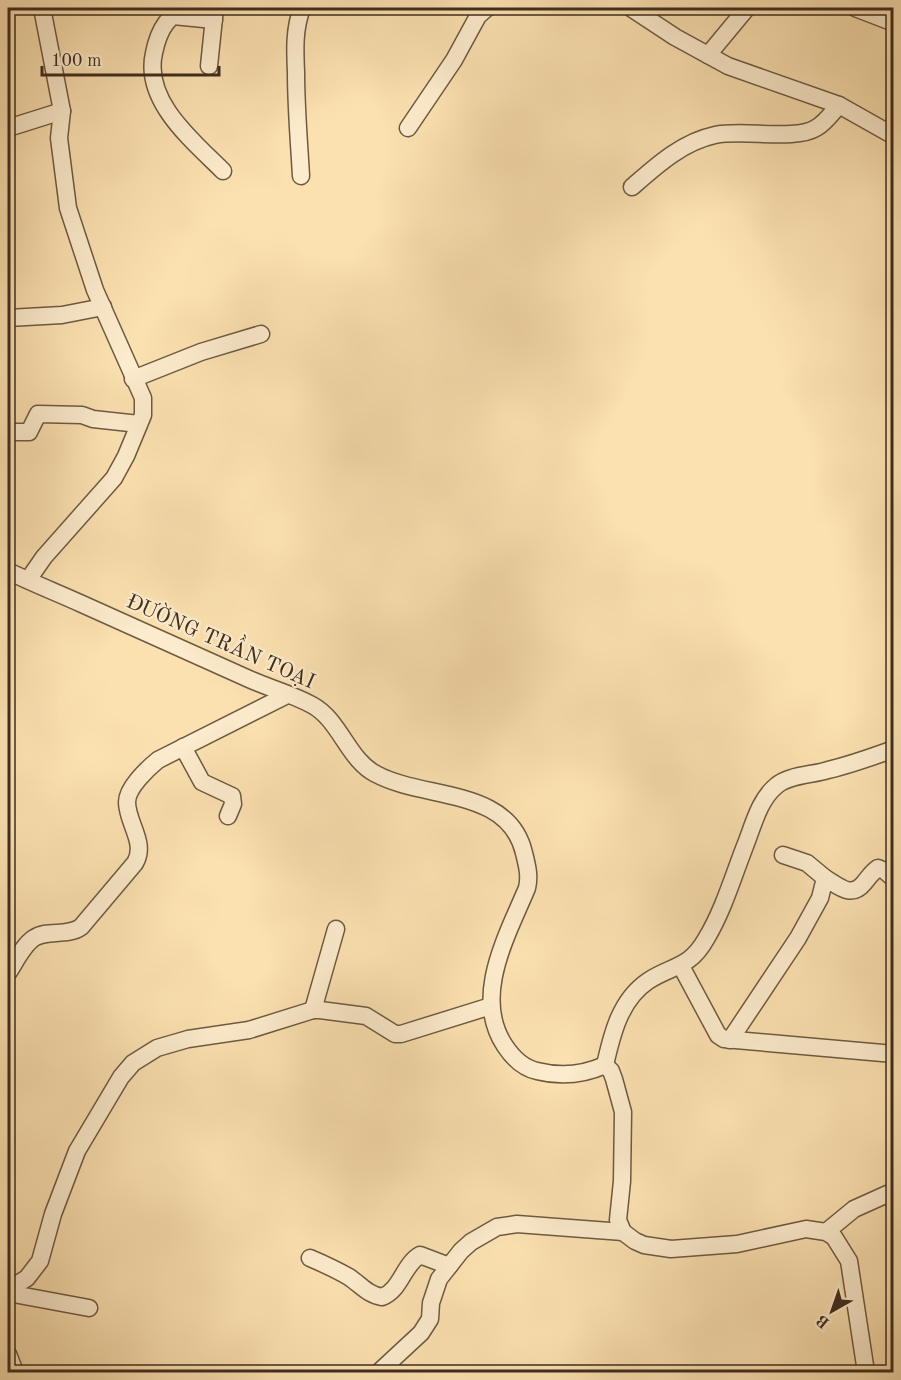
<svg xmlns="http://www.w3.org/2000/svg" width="901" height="1380" viewBox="0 0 901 1380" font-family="'Old Standard TT',serif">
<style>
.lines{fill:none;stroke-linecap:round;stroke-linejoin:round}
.minor-casing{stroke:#6e5a42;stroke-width:19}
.minor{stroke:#fcebcc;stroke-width:16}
.labels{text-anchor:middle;stroke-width:4.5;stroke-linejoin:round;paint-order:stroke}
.street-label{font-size:21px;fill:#3f2d1e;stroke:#fcebcc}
</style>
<rect width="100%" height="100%" fill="#fbe0b0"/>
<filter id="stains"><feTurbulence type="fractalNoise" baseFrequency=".00333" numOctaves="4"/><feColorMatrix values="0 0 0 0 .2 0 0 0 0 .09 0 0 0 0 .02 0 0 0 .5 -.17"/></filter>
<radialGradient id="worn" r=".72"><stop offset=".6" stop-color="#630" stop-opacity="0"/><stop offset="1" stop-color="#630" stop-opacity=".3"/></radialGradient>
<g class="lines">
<defs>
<g id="minor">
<path d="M175,8c-1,7 -4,9 -9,15 -6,8 -10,20 -12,30 -11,48 39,88 69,118"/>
<path d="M631,8l44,29 53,29 111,39 55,31"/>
<path d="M855,8l39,15"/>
<path d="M173,16l41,4"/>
<path d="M708,55l39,-47"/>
<path d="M209,66l6,-58"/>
<path d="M8,128l54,-17"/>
<path d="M408,128l46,-68 24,-44 9,-8"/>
<path d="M301,176c-2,-35 -5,-69 -5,-104 -1,-22 -2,-43 6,-64"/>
<path d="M632,187c24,-21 50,-45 83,-52 28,-6 80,6 101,-7 9,-5 16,-15 23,-23"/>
<path d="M8,318l54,-3 41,-8"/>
<path d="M133,379l68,-27 60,-18"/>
<path d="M8,432h21l9,-18 44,1 11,4 46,5"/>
<path d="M8,571c24,12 50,22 74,33 56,25 111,50 167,75 20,9 43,15 63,26 28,15 36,55 64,69 48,26 133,13 148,79 3,12 6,23 3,35 -20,48 -55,109 -22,158 8,12 18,22 32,25 24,6 46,4 68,-6l6,6 3,8 9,33 -1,69 -4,39 5,12 12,9 9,4 27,4 66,-5 69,-15 20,3 8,5 15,24 17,111"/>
<path d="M28,580l16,-23 70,-79 12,-22 17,-41v-17l-48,-108 -27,-82 -9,-70 3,-27 -20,-103"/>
<path d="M183,747l19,35 30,14 1,8 -5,12"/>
<path d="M783,855l24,8 18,15"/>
<path d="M681,966l37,69 6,4 170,15"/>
<path d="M8,973c7,-10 15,-28 26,-35 13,-9 33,-1 47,-11l54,-64c12,-20 -8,-40 -8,-61 0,-14 20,-33 31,-42l129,-65"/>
<path d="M313,1010l23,-81"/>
<path d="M730,1040l68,-102 22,-40 5,-20c14,8 26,21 39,5 5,-6 8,-11 14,-15l7,3 9,8"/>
<path d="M605,1065c7,-31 15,-65 43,-84 24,-16 41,-12 58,-42 17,-28 27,-62 39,-93 8,-20 14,-46 31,-60 12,-11 37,-11 52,-16 22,-5 44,-13 66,-21"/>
<path d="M826,1232l28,-23 40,-18"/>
<path d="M310,1258c14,6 27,12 39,19 12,8 19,18 33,20 19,-7 21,-32 38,-42l29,11"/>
<path d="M8,1290l19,-12 13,-17 13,-47 24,-63 44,-74 12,-14 24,-15 31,-9 61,-9 64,-20h7l46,6 29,18h6l90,-28"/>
<path d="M8,1293l81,15"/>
<path d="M8,1354l7,18"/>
<path d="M379,1372l42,-39 9,-14 1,-16 8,-24 22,-28 10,-9 26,-15 20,-3 106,8"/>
</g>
</defs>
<!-- minor casing -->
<use href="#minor" class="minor-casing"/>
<!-- minor -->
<use href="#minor" class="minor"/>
</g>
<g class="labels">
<!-- street labels -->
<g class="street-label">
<text transform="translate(221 641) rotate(24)" y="7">ĐƯỜNG TRẦN TOẠI</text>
</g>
</g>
<!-- margin -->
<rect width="901" height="1380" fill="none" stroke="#fbe0b0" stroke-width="30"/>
<rect x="9" y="9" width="883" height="1362" fill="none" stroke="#3f2d1e" stroke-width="3"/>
<rect x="15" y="15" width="871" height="1350" fill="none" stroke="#3f2d1e" stroke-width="1.5"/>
<!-- north arrow -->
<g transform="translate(832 1311) rotate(220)" stroke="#fcebcc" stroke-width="4.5" paint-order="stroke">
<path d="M0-4.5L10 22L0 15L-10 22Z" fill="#3f2d1e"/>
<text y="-9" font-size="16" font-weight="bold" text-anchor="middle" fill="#3f2d1e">B</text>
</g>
<!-- scale -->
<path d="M42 66v9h177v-9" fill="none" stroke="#3f2d1e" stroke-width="3"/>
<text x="51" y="66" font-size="18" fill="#3f2d1e" stroke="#fcebcc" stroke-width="4.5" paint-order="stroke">100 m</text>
<rect width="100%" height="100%" filter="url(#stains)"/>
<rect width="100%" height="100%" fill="url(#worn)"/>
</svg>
